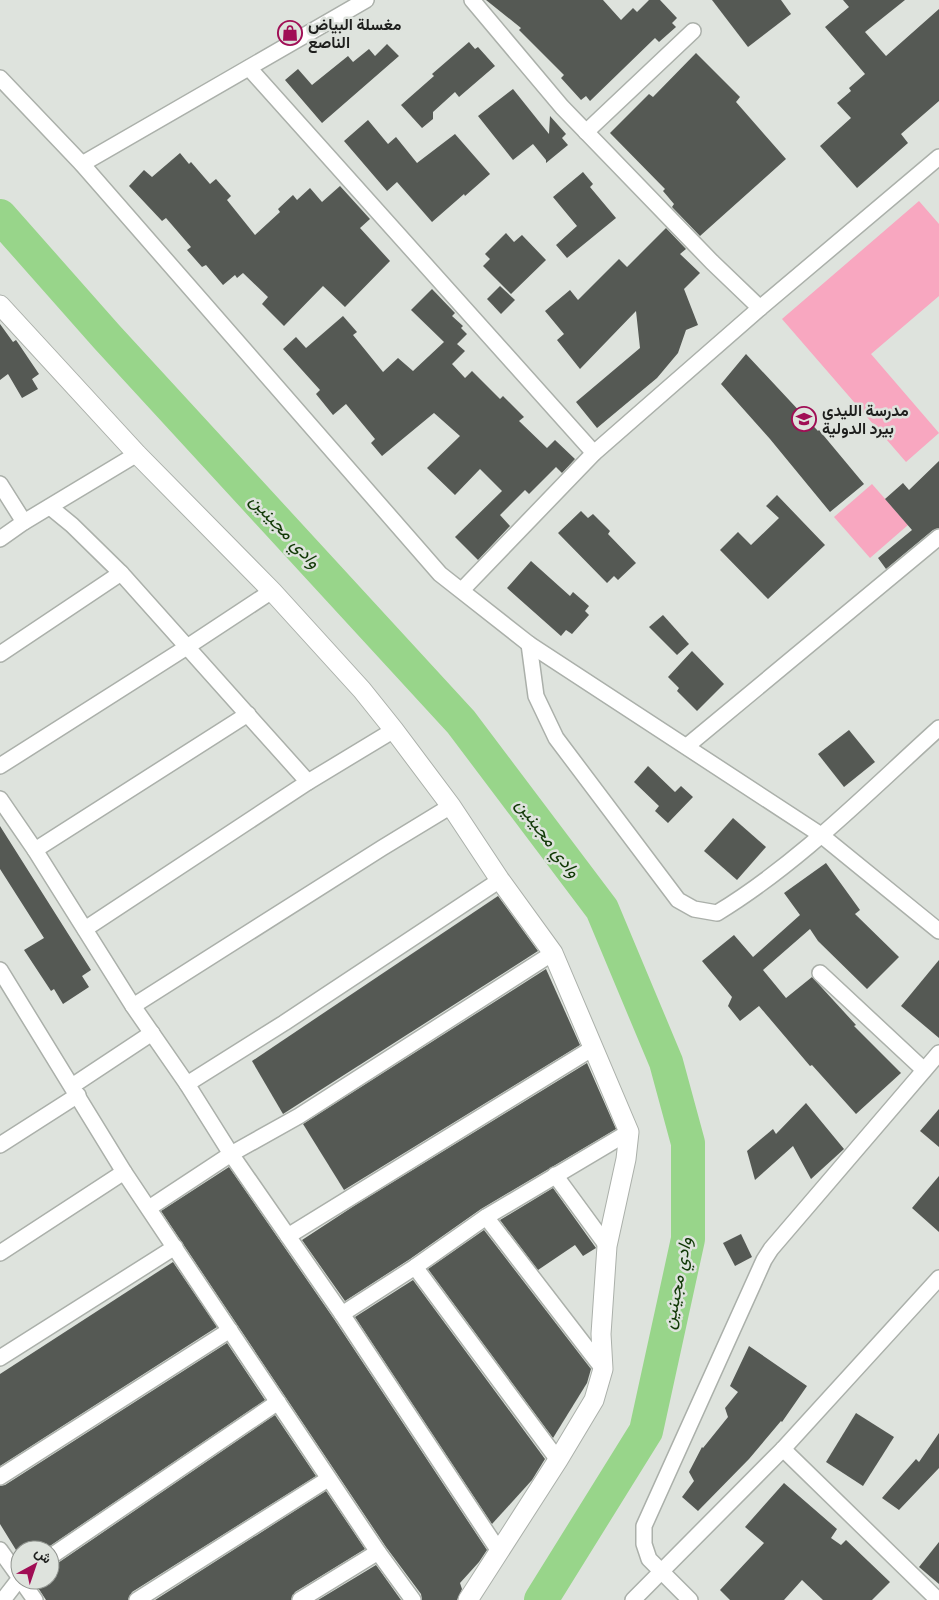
<svg xmlns="http://www.w3.org/2000/svg" width="939" height="1600" viewBox="0 0 939 1600" font-family="Poppins,Vazirmatn,sans-serif">
<style>
.green{fill:#f8a7c0}
.lines{fill:none;stroke-linecap:round;stroke-linejoin:round}
.river{stroke:#98d58a;stroke-width:34}
.building{fill:#555954}
.minor-casing{stroke:#abb0aa;stroke-width:18}
.tertiary-casing{stroke:#abb0aa;stroke-width:21}
.minor{stroke:#fff;stroke-width:15}
.tertiary{stroke:#fff;stroke-width:19}
.labels{text-anchor:middle;stroke-width:5;stroke-linejoin:round;paint-order:stroke}
.poi-label{font-size:16px;font-weight:bold;fill:#1e1f1d;stroke:#dee3dd;text-anchor:start}
.water-label{font-size:18px;font-style:italic;fill:#113906;stroke:#dee3dd}
</style>
<rect width="100%" height="100%" fill="#dee3dd"/>
<!-- green -->
<g class="green">
<path d="M919,201l20,23v72l-68,58 68,79 -33,29 -124,-143z"/>
<path d="M872,484l36,41 -38,33 -36,-41z"/>
</g>
<g class="lines">
<!-- river -->
<path class="river" d="M0,216l107,121 354,385 141,187 64,153 22,81v96l-42,192 -105,169"/>
</g>
<!-- building -->
<g class="building">
<path d="M486,0h117l18,20 12,-12 4,4 12,-12h11l17,18 -5,5 4,4 -17,15 -4,-4 -65,63 -4,-5 -5,4 -20,-22 3,-3 -45,-45 2,-2z"/>
<path d="M712,0h69l10,14 -43,33z"/>
<path d="M843,0h62l-40,32 21,24 53,-47v92l-38,33 7,9 -51,45 -37,-42 31,-28 -14,-15 14,-12 -2,-3 16,-14 -40,-47 24,-20z"/>
<path d="M469,42l6,7 3,-2 17,19 -36,31 -4,-5 -22,20v7l-11,9 -21,-23 33,-29 -2,-2z"/>
<path d="M387,44l12,12 -77,67 -37,-43 13,-11 14,16 36,-29 5,6 16,-13 6,7z"/>
<path d="M696,53l44,44 -4,5 50,57 -86,77 -28,-29 2,-3 -11,-13 2,-2 -55,-56 39,-39 4,3z"/>
<path d="M513,89l36,45 1,-18 16,18 -4,4 6,7 -22,18v-3l-13,-16 -20,16 -35,-44z"/>
<path d="M368,120l20,24 8,-7 21,26 38,-29 35,40 -25,22 -1,-2 -32,28 -35,-40 -10,9 -43,-50z"/>
<path d="M180,153l9,11 2,-2 19,22 6,-5 15,17 -4,4 28,35 25,-23 -2,-3 15,-14 4,5 13,-12 12,14 18,-16 30,33 -10,9 30,33 -45,46 -22,-21 -39,40 -22,-22 6,-7 -25,-24 -6,5 -2,-3 -12,10 -17,-20 -4,2 -15,-17 4,-3 -25,-29 -4,3 -33,-35 15,-16 8,7z"/>
<path d="M583,172l10,12 -3,3 26,31 -49,40 -11,-13 21,-19 -24,-29z"/>
<path d="M666,228l20,21 -6,5 20,19 -16,16 14,36 -12,5 -8,23 -21,25 -60,50 -21,-26 64,-54 -4,-37 -56,58 -23,-29 7,-6 -19,-23 25,-21 8,10 41,-41 8,8z"/>
<path d="M506,233l8,9 8,-7 24,25 -35,34 -28,-28 7,-7 -5,-5z"/>
<path d="M500,286l15,14 -14,14 -14,-15z"/>
<path d="M432,289l23,24 -3,3 11,10 -2,2 6,6 -10,10 8,7 -13,13 13,14 7,-7 28,28 3,-3 21,21 -5,4 28,27 8,-8 20,19 -13,14 -6,-6 -27,27 -4,-4 -25,25 10,11 -32,34 -23,-23 47,-46 -22,-22 -25,26 -28,-27 33,-32 -26,-23 -52,43 -11,-13 4,-4 -29,-35 -13,11 -17,-21 4,-4 -37,-41 13,-12 10,11 37,-32 14,16 -4,3 30,37 15,-14 15,13 31,-29 -33,-32z"/>
<path d="M0,324l13,18 3,-2 23,34 -7,5 6,10 -16,9 -14,-24 -8,6z"/>
<path d="M746,354l72,77 1,-1 45,54 -34,28 -60,-73 -49,-55z"/>
<path d="M939,461v67l-6,2 -47,39 -8,-11 34,-28 -27,-31 18,-16 6,7z"/>
<path d="M777,495l48,50 -57,54 -48,-49 18,-18 13,13 28,-27 -13,-12z"/>
<path d="M581,511l7,7 5,-4 17,17 -2,3 28,29 -18,17 -4,-4 -7,7 -49,-50z"/>
<path d="M531,561l39,35 3,-4 16,14 -4,5 4,4 -17,19 -6,-4 -5,6 -54,-48z"/>
<path d="M663,615l26,29 -12,11 -28,-28z"/>
<path d="M692,651l32,33 -27,27 -20,-20 2,-3 -11,-11z"/>
<path d="M849,730l26,32 -31,25 -26,-33z"/>
<path d="M648,766l27,26 6,-6 12,11 -25,26 -13,-12 4,-5 -25,-24z"/>
<path d="M733,818l33,29 -29,33 -33,-29z"/>
<path d="M0,826l91,144 -9,6 7,11 -26,17 -9,-15 -3,2 -27,-41 20,-12 -44,-69z"/>
<path d="M826,863l34,47 -5,4 44,43 -32,32 -49,-48 -8,-12 -47,41 23,28 26,-21 44,48 -2,1 47,47 -45,41 -44,-49 -2,1 -51,-60 -19,15 -12,-15 4,-9 -30,-36 32,-26 19,22 47,-42 -16,-22z"/>
<path d="M498,896l40,55 -255,163 -31,-53z"/>
<path d="M939,960v78l-38,-32z"/>
<path d="M546,969l34,76 -236,145 -41,-66z"/>
<path d="M587,1063l29,66 -135,80 -71,50 -65,42 -43,-61 52,-34z"/>
<path d="M806,1103l38,46 -33,30 -18,-33 -38,34 -8,-29 26,-22 3,5z"/>
<path d="M939,1109v38l-19,-16z"/>
<path d="M229,1167l105,152 153,231 -8,12 -19,21 2,6 -5,11h-35l-1,-6 -35,-47 -225,-336z"/>
<path d="M939,1176v56l-27,-24z"/>
<path d="M553,1188l43,60 -13,8 -8,-11 -37,25 -38,-50z"/>
<path d="M484,1230l107,139 -4,14 -34,55 -125,-169z"/>
<path d="M741,1234l11,23 -17,9 -12,-23z"/>
<path d="M173,1262l44,65 -217,139v-92z"/>
<path d="M413,1280l132,179 -13,21 -40,44 -137,-207z"/>
<path d="M227,1343l38,57 -221,150h-28l-16,-26v-38l5,-1z"/>
<path d="M749,1346l58,40 -25,36 -1,-1 -32,38 -51,52 -16,-14 12,-16 -5,-9 13,-25 1,1 25,-31 -3,-9 13,-16 -8,-6z"/>
<path d="M856,1413l38,24 -31,49 -37,-24z"/>
<path d="M275,1415l41,61 -184,116 -4,8h-82l-13,-20h17v-14l5,-1z"/>
<path d="M939,1433v35l-40,42 -17,-12 34,-39 3,3z"/>
<path d="M784,1483l53,46 -6,9 10,7 5,-5 44,42 -18,18h-49l-21,-20 -18,20h-54l-10,-10 44,-47 -19,-16z"/>
<path d="M326,1491l39,58 -70,43 -4,8h-136z"/>
<path d="M939,1542v42l-20,-17z"/>
<path d="M376,1565l25,35h-83z"/>
</g>
<g class="lines">
<defs>
<g id="minor">
<path d="M472,0l90,107 150,155 48,46"/>
<path d="M249,68l345,385"/>
<path d="M0,78l82,86 358,410 89,70 292,191 118,96"/>
<path d="M586,132l107,-101"/>
<path d="M82,164l284,-164"/>
<path d="M0,484l24,38"/>
<path d="M50,507l22,18 49,48 187,209"/>
<path d="M0,539l24,-17 113,-68"/>
<path d="M462,590l132,-137 166,-145 179,-151"/>
<path d="M529,644l7,52 20,42 122,162 16,9 23,4c82,-50 151,-121 222,-185"/>
<path d="M0,654l121,-81"/>
<path d="M687,746l252,-209"/>
<path d="M0,766l187,-119 85,-56"/>
<path d="M0,799l35,51 98,156 54,78 44,70 111,160 157,237"/>
<path d="M35,850l213,-136"/>
<path d="M85,929l223,-147 86,-52"/>
<path d="M0,970l124,202 254,380 35,48"/>
<path d="M820,973l104,97"/>
<path d="M133,1006l249,-158 69,-42"/>
<path d="M187,1084l97,-61 216,-143"/>
<path d="M72,1086l80,-53"/>
<path d="M0,1145l78,-50"/>
<path d="M555,1175l52,71"/>
<path d="M149,1208l82,-54 68,-38 254,-163"/>
<path d="M486,1217l117,152"/>
<path d="M288,1236l305,-188"/>
<path d="M0,1253l124,-81"/>
<path d="M415,1267l143,193"/>
<path d="M342,1314l73,-47 71,-50 143,-85"/>
<path d="M0,1358l175,-111"/>
<path d="M783,1449l155,151"/>
<path d="M0,1477l230,-147"/>
<path d="M0,1550l20,28"/>
<path d="M50,1557l228,-155"/>
<path d="M21,1580l14,20"/>
<path d="M3,1600l17,-22"/>
<path d="M137,1600l191,-121"/>
<path d="M300,1600l78,-48"/>
<path d="M633,1600l150,-151 156,-171"/>
<path d="M690,1600l-41,-41 -5,-15v-18l120,-266 7,-11 168,-196"/>
</g>
<path id="tertiary" d="M0,305l137,149 135,137 90,99 32,40 57,76 49,74 53,73 76,179 -3,27 -19,87 -6,88 2,35 -9,31 -36,60 -90,140"/>
</defs>
<!-- minor casing -->
<use href="#minor" class="minor-casing"/>
<!-- tertiary casing -->
<use href="#tertiary" class="tertiary-casing"/>
<!-- minor -->
<use href="#minor" class="minor"/>
<!-- tertiary -->
<use href="#tertiary" class="tertiary"/>
</g>
<!-- icons -->
<defs>
<symbol id="shop-ring" viewBox="-11 -11 22 22"><circle r="9.5" fill="#dee3dd" stroke="#a00e55" stroke-width="1.5"/><path d="M-5-2.5h2.3a2.7 3.5 0 0 1 5.4 0H5L5.5 6h-11ZM-1.5-2.5h3a1.5 2.3 0 0 0-3 0Z" fill="#a00e55"/></symbol>
<symbol id="school-ring" viewBox="-11 -11 22 22"><circle r="9.5" fill="#dee3dd" stroke="#a00e55" stroke-width="1.5"/><path d="M0-5L7-2L0 1L-7-2ZM-4 1L0 2.5L4 1V4Q0 6-4 4Z" fill="#a00e55"/></symbol>
</defs>
<g fill-rule="evenodd">
<use href="#shop-ring" x="276" y="19" width="28" height="28"/>
<use href="#school-ring" x="790" y="405" width="28" height="28"/>
</g>
<g class="labels">
<!-- poi labels -->
<g class="poi-label">
<text x="308" y="30">مغسلة البياض<tspan x="308" dy="18">الناصع</tspan></text>
<text x="822" y="416">مدرسة الليدي<tspan x="822" dy="18">بيرد الدولية</tspan></text>
</g>
<!-- water labels -->
<g class="water-label">
<text transform="translate(285 531) rotate(47)" y="6">وادي مجينين</text>
<text transform="translate(548 838) rotate(53)" y="6">وادي مجينين</text>
<text transform="translate(677 1283) rotate(-79)" y="6">وادي مجينين</text>
</g>
</g>
<!-- north arrow -->
<g transform="translate(35 1565) rotate(40)"><circle r="24" fill="#dee3dd" stroke="#919590"/>
<path d="M0-4L9 19L0 12L-9 19Z" fill="#a00e55"/>
<text y="-8" font-size="14" font-weight="bold" text-anchor="middle" fill="#1e1f1d">ش</text>
</g>
</svg>
